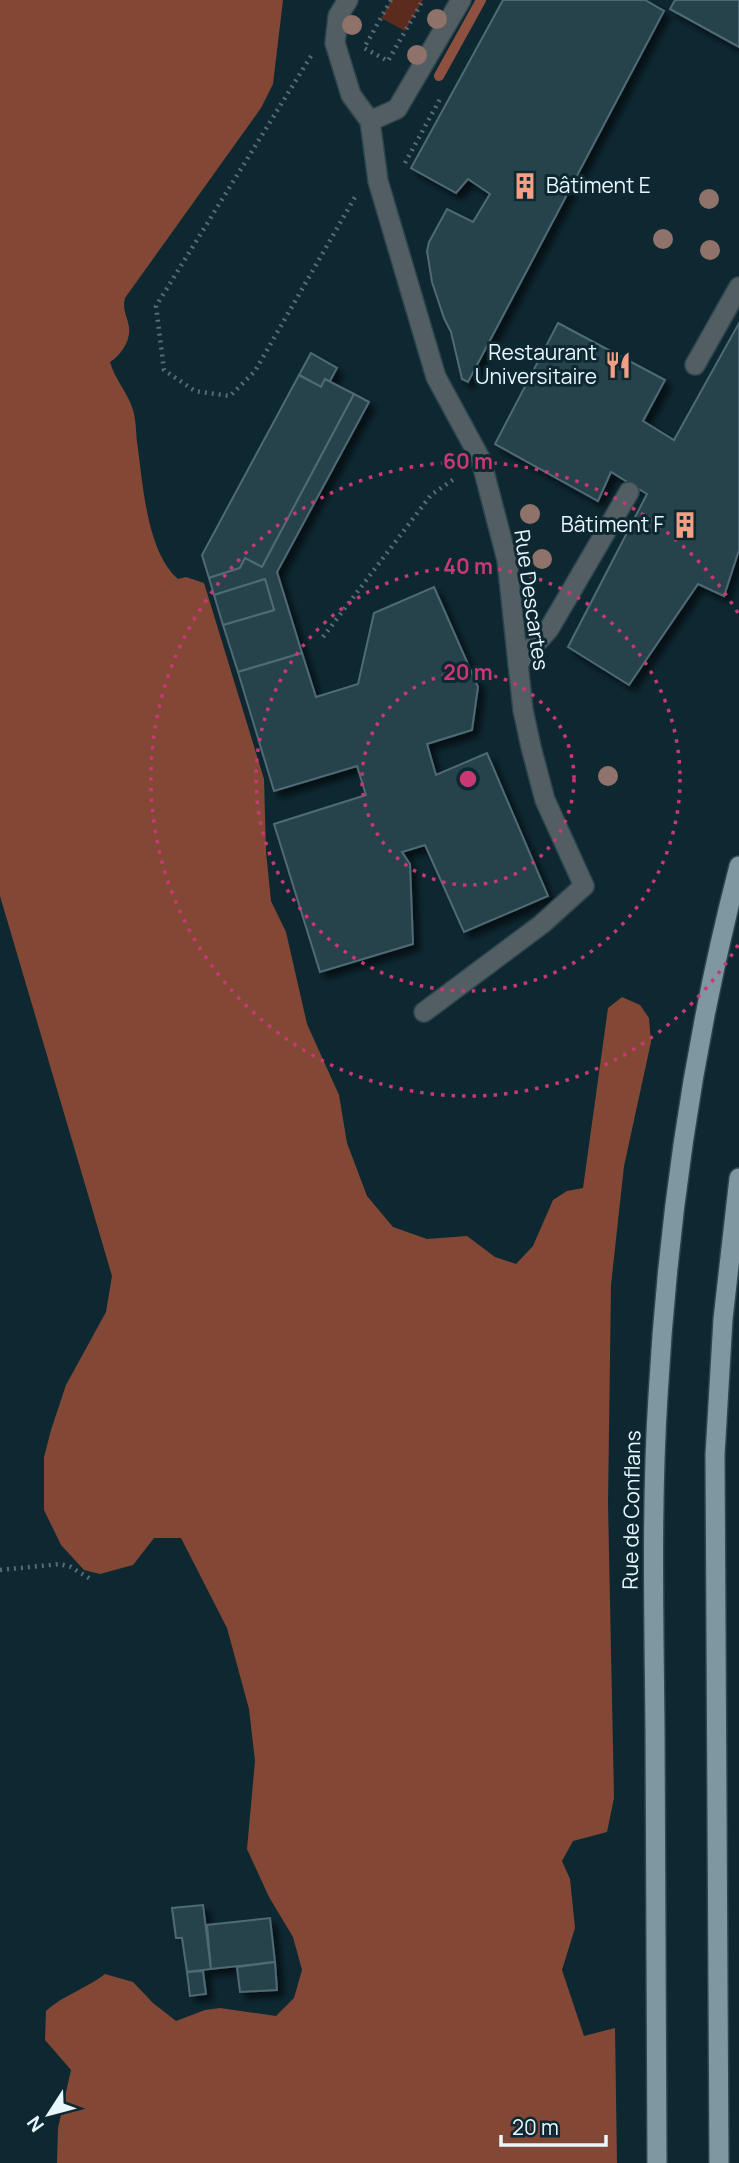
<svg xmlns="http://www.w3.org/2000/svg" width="739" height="2163" viewBox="0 0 739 2163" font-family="Manrope,sans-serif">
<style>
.green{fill:#5b2b1d}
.forest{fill:#834735}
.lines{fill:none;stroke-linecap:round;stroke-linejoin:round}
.stream{stroke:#8e513f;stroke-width:10}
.building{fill:#28424c;stroke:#4f6b75;stroke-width:2;filter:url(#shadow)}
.service-casing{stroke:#2d454f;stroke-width:22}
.minor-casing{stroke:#2d454f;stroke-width:22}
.primary-casing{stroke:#2d454f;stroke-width:22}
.path{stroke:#566d76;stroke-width:4.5;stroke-dasharray:2 5;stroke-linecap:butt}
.service{stroke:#535e63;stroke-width:19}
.minor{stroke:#535e63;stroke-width:19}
.primary{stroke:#7f97a1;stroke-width:19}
.tree{fill:#8f726a}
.ring{fill:none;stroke:#c83973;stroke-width:3.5;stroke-dasharray:3.5 7}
.labels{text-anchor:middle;stroke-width:6;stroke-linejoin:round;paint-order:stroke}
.poi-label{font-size:21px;fill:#e8f7fe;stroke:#0e2832;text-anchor:end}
.street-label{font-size:21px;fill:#e8f7fe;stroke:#0e2832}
.centre{fill:#c83973;stroke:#0e2832;stroke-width:3.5}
.ring-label{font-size:21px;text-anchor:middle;font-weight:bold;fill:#c83973;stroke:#0e2832;stroke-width:6;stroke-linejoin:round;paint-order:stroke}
</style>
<defs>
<filter id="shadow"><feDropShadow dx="6" dy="6" stdDeviation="3.5" flood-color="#0009"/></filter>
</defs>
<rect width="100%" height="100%" fill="#0e2832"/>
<!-- green -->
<path class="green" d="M391,0h32l-18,31 -24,-13z"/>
<!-- forest -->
<path class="forest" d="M0,0h283l-10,84 -12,24 -136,190c-3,12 2,17 4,29 2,13 -8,28 -19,35 5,18 18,31 23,48 3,10 3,22 4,32 6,40 9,109 41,137l8,-2 18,6 60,196 2,73 5,49 15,31 21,92 32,71 8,48 20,53 26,31 34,12 40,-3 28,21 21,7 17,-18 20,-46 14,-9 16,-3 25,-180 14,-11 18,8 9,13 2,24 -27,124 -13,119 -3,218 6,295 -7,34 -34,9 -11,20 8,18 5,49 -13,42 22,66 31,-8 2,135h-560l1,-35 13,-58 -26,-30 1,-29c17,-16 40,-22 59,-37l28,8 20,21 23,18 29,-11 15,-2 56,8 18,-18 8,-28 -9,-33 -24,-40 -22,-48 8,-88 -6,-52 -22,-81 -46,-90h-27l-21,27 -33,9 -16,-4 -23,-25 -17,-35v-53l7,-27 15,-45 40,-73 6,-36 -112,-380z"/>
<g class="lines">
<!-- stream -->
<path class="stream" d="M439,76l42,-76"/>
</g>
<!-- building -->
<g class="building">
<path d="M503,0h142l19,11 -196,371 -6,-3 -11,-47 -7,-14 -12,-36 -5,-31 2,-9 18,-33 26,13 17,-28 -22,-15 -12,14 -45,-25z"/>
<path d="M675,0h64v47l-69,-38z"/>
<path d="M558,323l107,57 -22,41 31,19 65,-117v227l-15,46 -26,-12 -69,101 -61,-38 79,-153 -36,-22 -13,29 -103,-57z"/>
<path d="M311,353l26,15 -7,13 -5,-2 -4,8 -22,-12z"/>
<path d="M299,375l22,12 4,-8 29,15 -92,173 -17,-9 -5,10 -31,10 -7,-23z"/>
<path d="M354,394l15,8 -92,170 25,81 -64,19 -15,-47 51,-15 -9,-31 -51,16 -5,-17 31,-10 5,-10 17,9z"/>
<path d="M265,579l9,31 -51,15 -9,-30z"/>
<path d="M434,587l44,100 -6,43 -45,14 9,31 51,-22 61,143 -84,36 -39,-87 -23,7 8,12 3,80 -93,28 -46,-148 92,-29 -9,-29 -83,25 -36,-119 64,-19 14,44 42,-13 16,-71z"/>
<path d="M203,1905l8,64 -24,3 -5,-34h-6l-4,-30z"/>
<path d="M270,1918l5,44 -64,7 -4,-44z"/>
<path d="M275,1962l2,28 -37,2 -3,-25z"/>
<path d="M203,1971l3,23 -16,2 -3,-24z"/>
</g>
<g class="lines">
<defs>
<g id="service">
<path d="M695,365l44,-78"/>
<path d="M518,663l31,-34 80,-137"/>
<path d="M424,1012l118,-88 42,-38"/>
</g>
<g id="minor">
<path d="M348,0l-10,16 -3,27 16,52 19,26 27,-12 64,-109"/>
<path d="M370,121l8,60 58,196 45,83 26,100 16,150 8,37 14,53 39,86"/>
</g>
<g id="primary">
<path d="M657,2163c-1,-144 -1,-288 -2,-433 -1,-111 -4,-223 3,-334 10,-179 36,-357 81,-530"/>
<path d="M719,2163l-4,-708 8,-136 16,-141"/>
</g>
</defs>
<!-- service casing -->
<use href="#service" class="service-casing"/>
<!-- minor casing -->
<use href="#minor" class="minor-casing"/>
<!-- primary casing -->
<use href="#primary" class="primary-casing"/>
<!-- path -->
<g class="path">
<path d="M391,0l-27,48 24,13 35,-61"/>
<path d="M311,56l-155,250 8,64 31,21 35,5 25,-25 100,-174"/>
<path d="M405,163l35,-64"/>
<path d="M323,637l108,-142 26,-18"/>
<path d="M0,1570l60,-6 11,3 21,13"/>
</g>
<!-- service -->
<use href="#service" class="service"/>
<!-- minor -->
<use href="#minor" class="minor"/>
<!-- primary -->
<use href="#primary" class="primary"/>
</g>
<!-- trees -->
<g class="tree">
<circle cx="437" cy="19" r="10"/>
<circle cx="352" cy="25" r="10"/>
<circle cx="417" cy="55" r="10"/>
<circle cx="709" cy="199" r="10"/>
<circle cx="663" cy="239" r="10"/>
<circle cx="710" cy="250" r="10"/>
<circle cx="530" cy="514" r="10"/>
<circle cx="542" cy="559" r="10"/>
<circle cx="608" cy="776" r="10"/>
</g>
<!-- distance rings -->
<g class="ring">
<circle cx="468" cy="779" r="106"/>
<circle cx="468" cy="779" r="212"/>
<path d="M738 945A317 317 0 1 1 738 613"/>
</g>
<!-- icons -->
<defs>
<symbol id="building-bare" viewBox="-9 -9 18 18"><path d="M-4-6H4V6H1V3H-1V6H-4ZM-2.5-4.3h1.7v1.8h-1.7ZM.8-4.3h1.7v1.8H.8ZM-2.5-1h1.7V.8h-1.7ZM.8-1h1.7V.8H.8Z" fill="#f39f85" stroke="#0e2832" stroke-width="2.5" paint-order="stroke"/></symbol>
<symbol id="restaurant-bare" viewBox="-9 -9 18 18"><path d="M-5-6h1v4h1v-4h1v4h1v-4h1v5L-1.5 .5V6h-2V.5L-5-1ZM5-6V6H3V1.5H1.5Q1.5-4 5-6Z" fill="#f39f85" stroke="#0e2832" stroke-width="2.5" paint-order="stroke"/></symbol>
</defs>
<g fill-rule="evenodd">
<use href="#building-bare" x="506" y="167" width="38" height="38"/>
<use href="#restaurant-bare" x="599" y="346" width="38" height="38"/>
<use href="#building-bare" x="666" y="506" width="38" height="38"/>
</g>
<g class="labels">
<!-- poi labels -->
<g class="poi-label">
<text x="546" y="193" text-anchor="start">Bâtiment E</text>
<text x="597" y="360">Restaurant<tspan x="597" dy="24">Universitaire</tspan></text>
<text x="664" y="532">Bâtiment F</text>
</g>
<!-- street labels -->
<g class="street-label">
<text transform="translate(531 600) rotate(82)" y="7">Rue Descartes</text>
<text transform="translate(632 1510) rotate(-89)" y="7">Rue de Conflans</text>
</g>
</g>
<circle cx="468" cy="779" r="10" class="centre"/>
<g class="ring-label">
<text x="468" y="469">60 m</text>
<text x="468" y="574">40 m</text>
<text x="468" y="680">20 m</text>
</g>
<!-- north arrow -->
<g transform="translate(49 2114) rotate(234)" stroke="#0e2832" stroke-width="5" paint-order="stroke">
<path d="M0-5L12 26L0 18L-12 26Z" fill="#e8f7fe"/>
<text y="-10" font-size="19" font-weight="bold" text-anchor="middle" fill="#e8f7fe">N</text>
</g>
<!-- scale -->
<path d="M501 2135v10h105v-10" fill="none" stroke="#e8f7fe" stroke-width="3.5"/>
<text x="512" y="2135" font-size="21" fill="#e8f7fe" stroke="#0e2832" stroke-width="5" paint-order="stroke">20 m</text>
</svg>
